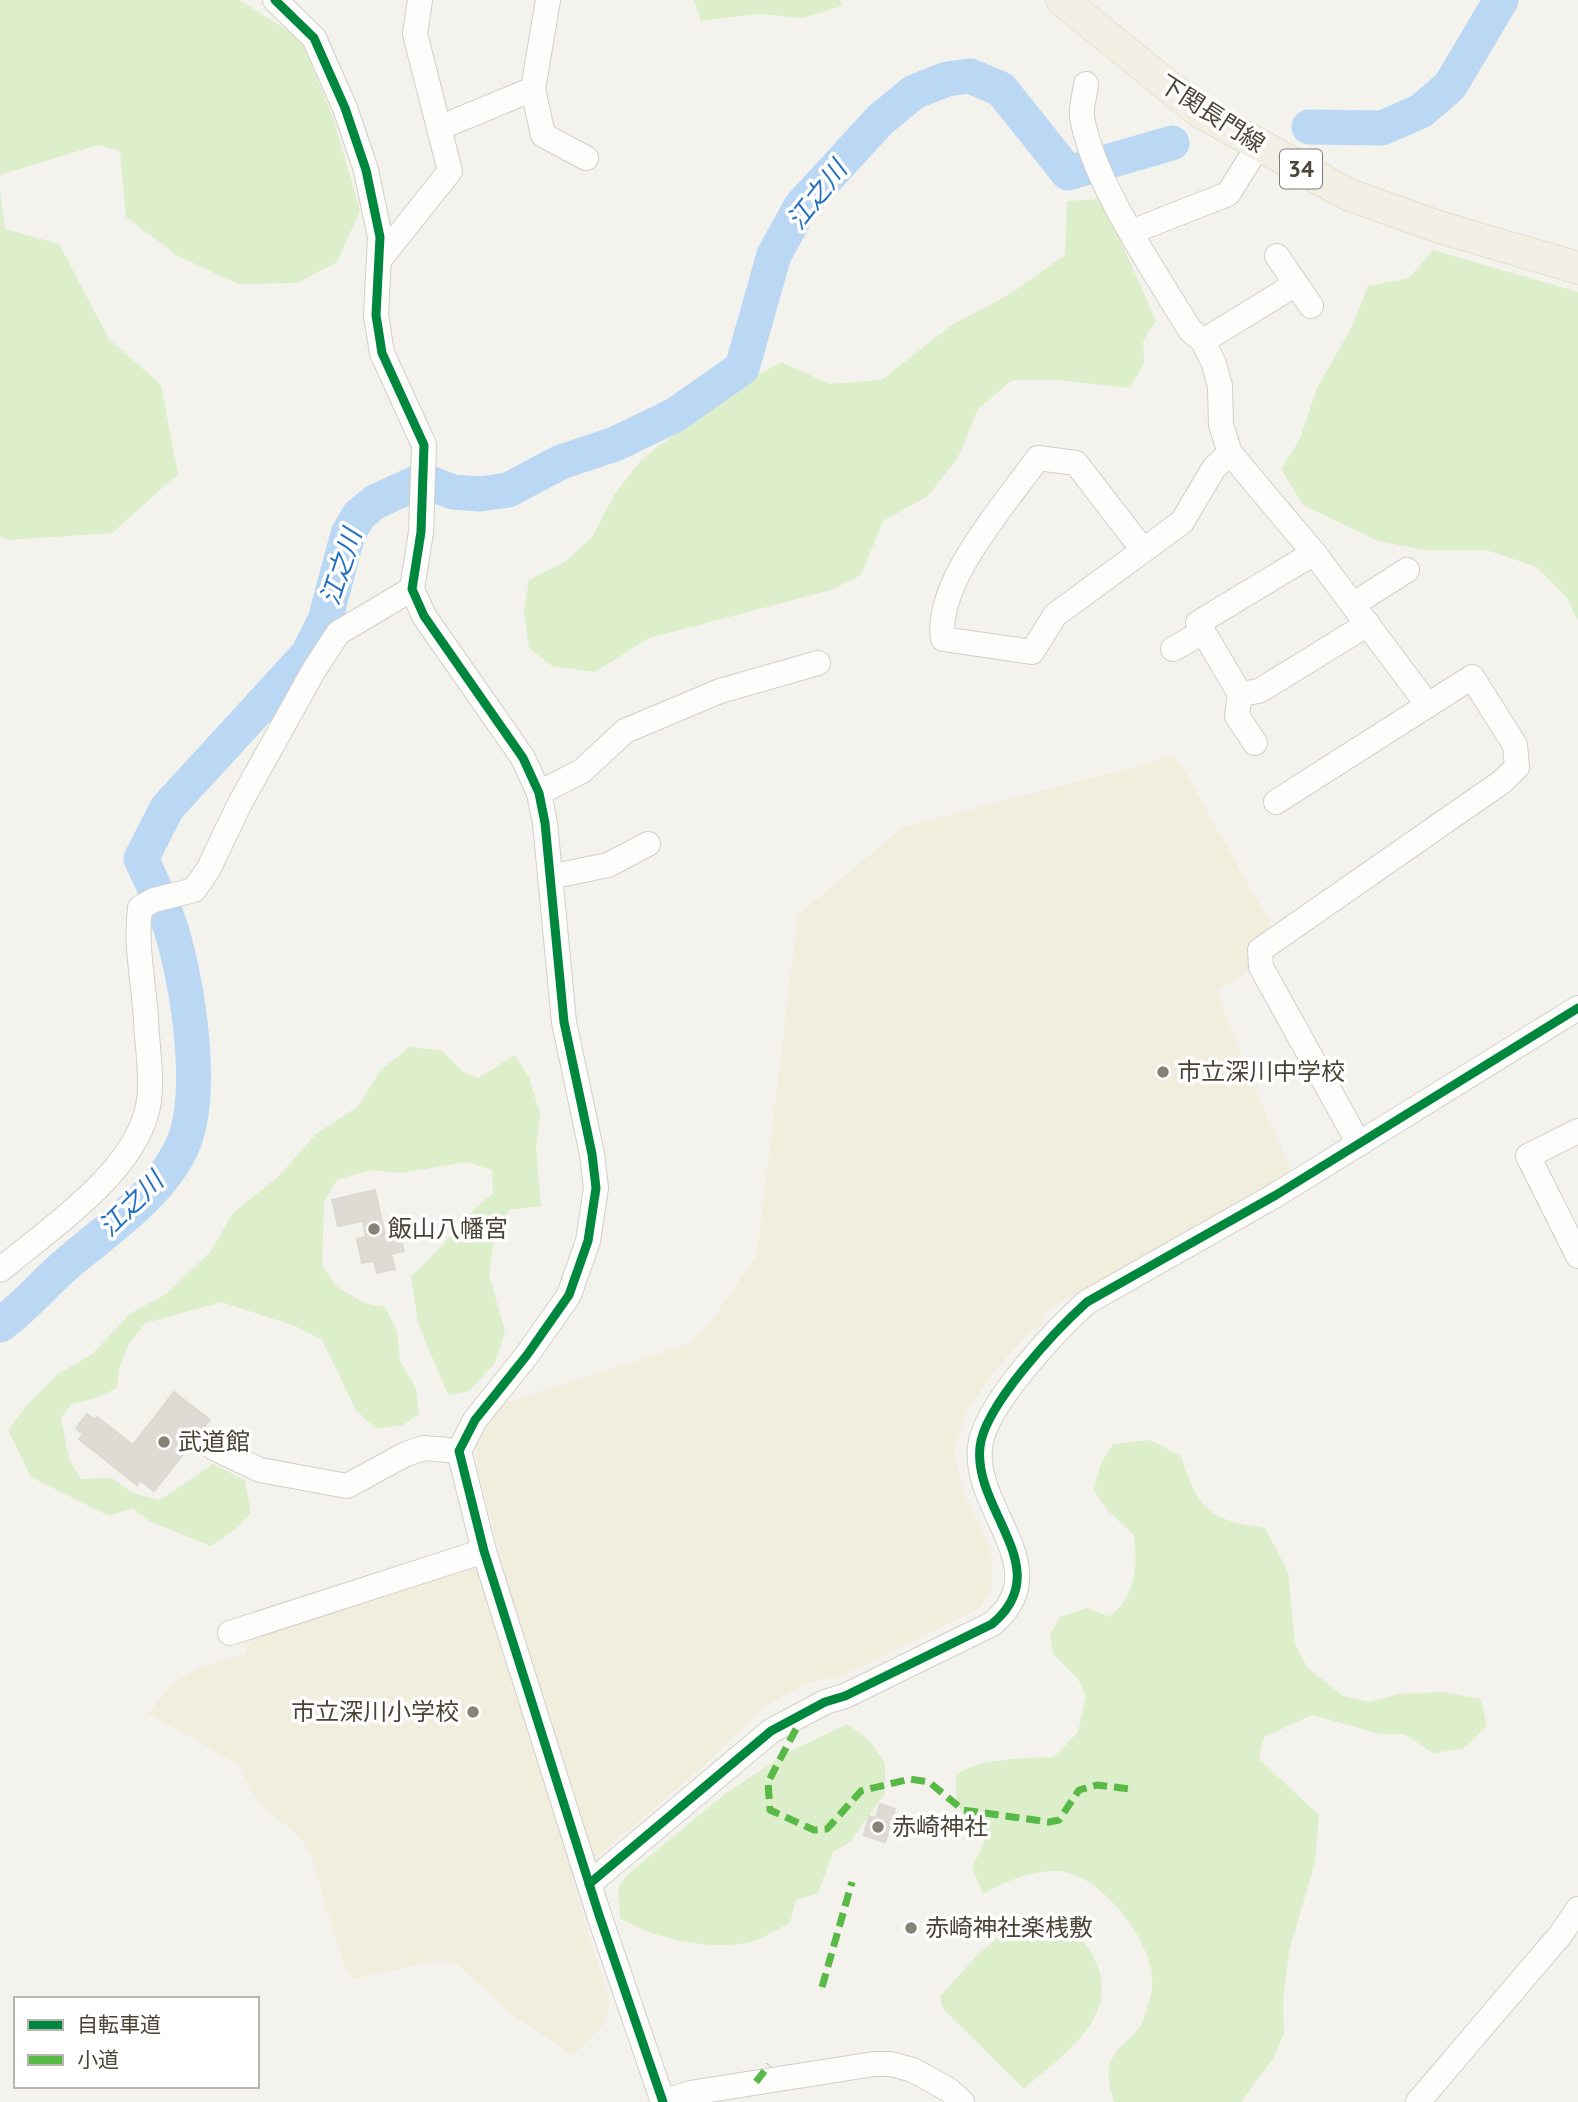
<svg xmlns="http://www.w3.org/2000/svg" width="1578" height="2102" viewBox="0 0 1578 2102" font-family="'PT Sans','Noto Sans JP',sans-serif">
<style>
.education{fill:#f1eede}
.green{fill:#ddefca}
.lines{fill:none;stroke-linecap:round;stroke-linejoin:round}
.river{stroke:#bad7f4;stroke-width:35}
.building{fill:#dddbd4;stroke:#dbd9d2;stroke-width:2}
.minor-casing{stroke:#d1cfc9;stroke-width:26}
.major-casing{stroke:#d7d0b8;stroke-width:33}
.minor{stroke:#fdfdfc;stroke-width:24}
.major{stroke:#f2efe4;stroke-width:32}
.quiet{stroke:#58b947;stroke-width:7;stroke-dasharray:14 7;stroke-linecap:butt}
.cycleway-casing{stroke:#fff;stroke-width:13}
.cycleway{stroke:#00873e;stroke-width:9}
.poi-dot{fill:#858276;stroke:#fff;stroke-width:2.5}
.labels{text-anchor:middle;stroke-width:7;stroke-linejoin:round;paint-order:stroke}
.shield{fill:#fff;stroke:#807d73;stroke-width:2}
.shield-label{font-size:23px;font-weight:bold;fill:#4a4537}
.street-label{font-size:24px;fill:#4a4537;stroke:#fff}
.poi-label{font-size:24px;fill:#4a4537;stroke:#fff;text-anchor:start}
.water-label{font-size:26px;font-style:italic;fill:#2570c1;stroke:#fff}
</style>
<rect width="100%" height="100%" fill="#f3f2ec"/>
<!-- education -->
<path class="education" d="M1176,756l99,176 -28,20 6,16 -37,24 55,135 22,46 -252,140 4,10 -14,7 -35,39 -30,43 -12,38 9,44 25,50 5,20 -1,24 -12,20 -136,67 -39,9 -40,22 -53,52 -140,121 38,125 -6,20 -31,31 -60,-40 -56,-51 -17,-4 -87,19 -8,-10 -33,-111 -12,-21 -42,-34 -19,-38 -91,-52 28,-32 24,-13 47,-15 -3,-14 257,-82 -24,-91 -2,-29 19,-30 197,-64 21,-23 45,-65 41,-340 105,-88z"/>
<!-- green -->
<g class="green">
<path d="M0,0h239l61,38 33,79 27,94 -23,51 -40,21 -59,1 -60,-28 -52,-39 -6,-66 -22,-6 -98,30z"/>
<path d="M694,0h146l2,6 -39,12 -45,-4 -57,7z"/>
<path d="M0,192l5,37 54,15 50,95 52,46 17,89 -66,59 -104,7 -8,-4z"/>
<path d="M1102,199l54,122 -13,20 1,22 -14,25 -71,-8h-47l-34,29 -20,48 -30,39 -45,25 -22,54 -30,15 -182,48 -54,34 -43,-6 -23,-18 -5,-38 5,-30 37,-19 26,-24 22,-42 28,-36 97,-74 42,-23 49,22 51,-4 71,-55 58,-31 55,-39 2,-54z"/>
<path d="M1433,250l145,42v329l-12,-24 -29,-30 -51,-17h-61l-47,-9 -75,-36 -22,-36 19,-30 17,-51 36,-63 15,-39 41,-8z"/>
<path d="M409,1047l32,3 22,22 15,6 37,-23 14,22 11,37 -4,35 5,57 -32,4 -14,24 -6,41 16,56 -10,32 -26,28 -21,4 -30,-72 -7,-47c30,-26 51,-58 82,-83l-1,-23 -25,-8 -66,11 -32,-3 -32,10 -13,23 -2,62 14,21 28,17 21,4 12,24 3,30 16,27 3,26 -16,11 -27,4 -20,-19 -34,-70 -27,-14 -74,-24 -75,21 -16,19 -11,27 -2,19 -23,11 -23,5 -10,15 8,40 12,20 31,-1 22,16 26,6 53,-36 32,16 6,33 -18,18 -22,15 -60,-24 -19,-14 -23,8 -78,-39 -23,-47 18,-24 32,-32 34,-20 39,-41 35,-19 44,-42 23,-39 45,-36 38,-43 41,-27 24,-37z"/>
<path d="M1150,1440l31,16c17,53 27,64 84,72l23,44 7,73 13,23 35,28 27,6 28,-8 45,-2 38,7 6,27 -24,23 -30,4 -29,-19h-23l-69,-19 -48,22 -5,22 60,56 -4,47 -26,90 -6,48 1,34 -11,25 -32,43h-127c-2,-9 -7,-23 -5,-32 3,-23 24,-30 33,-47 4,-9 9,-26 10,-36 5,-43 -51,-113 -93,-116 -27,-1 -54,10 -76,23l-11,-26 12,-26c-17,-30 -33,-28 -27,-68 27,-17 66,-15 97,-17l24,-25 8,-37 -8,-16 -25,-25 -3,-20 10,-17 28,-9 22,9c26,-24 28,-48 24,-82l-26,-24 -14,-20 6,-26 13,-21z"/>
<path d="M847,1724l22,16 16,23v30l-34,48 -18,11 -15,41 -22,7 -6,23c-12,6 -26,15 -39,19 -40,9 -98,-3 -131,-24l-2,-30 10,-14 98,-81 61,-40z"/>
<path d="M1058,1920c36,22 59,65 32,105 -17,25 -44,44 -66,64l-81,-80 -3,-13c39,-41 57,-74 118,-76z"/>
</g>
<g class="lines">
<!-- river -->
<g class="river">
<path d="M1309,127l73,1 39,-17 29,-25 51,-86"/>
<path d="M0,1325c28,-20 48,-47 75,-68 38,-32 89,-66 109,-115 21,-54 3,-170 -17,-225 -7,-19 -17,-39 -26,-58l26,-51 141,-154 17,-34 23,-86 11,-19 16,-13 39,-18 16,-1 23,9 27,2 28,-4 53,-28 54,-18 60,-29 67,-47 32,-113 27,-49 79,-86 34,-28 33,-13 23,-3 31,13 67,84 104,-30"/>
</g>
</g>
<!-- building -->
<g class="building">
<path d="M375,1190l10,45 14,-3 5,19 -13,3 4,15 -18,4 -3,-12 -12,2 -5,-24 9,-2 -3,-16 -25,5 -6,-26z"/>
<path d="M174,1392l36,28 -56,71 -14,-11 -3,5 -58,-46 4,-5 -7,-6 11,-14 8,6 2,-3 36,28z"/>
<path d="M880,1804l15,5 -10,33 -21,-7 5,-19 7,2z"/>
</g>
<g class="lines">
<defs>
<g id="minor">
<path d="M275,0l39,38 31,70 21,62 14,67 -4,78 6,38 42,92 -3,87 -9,57 12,27 99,142 16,35 6,30 19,199 28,132 4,34 -8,53 -19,54 -42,60 -52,65 -16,31 25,100 115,364 64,187"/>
<path d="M1086,84c-1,10 -5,22 -4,32 9,63 75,159 108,214l13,11 11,23 6,22 1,39 9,28 84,100 113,151"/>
<path d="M533,89l10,46 43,23"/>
<path d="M439,128l94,-39 15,-89"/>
<path d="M1131,232l97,-38 30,-48"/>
<path d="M1277,256l34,50"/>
<path d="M380,259l70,-88 -35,-137 5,-34"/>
<path d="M1203,341l93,-57"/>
<path d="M1143,550l-67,-87 -38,-5c-32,45 -104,125 -95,181l89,13 23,-37 127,-93 32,-54 16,-15"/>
<path d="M1314,553l-116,70 42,71 19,-3 109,-67"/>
<path d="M1354,604l53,-34"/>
<path d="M1173,649l30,-17"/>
<path d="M1240,694l-3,22 18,27"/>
<path d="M539,793l43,-22 43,-40 95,-40 98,-28"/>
<path d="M1276,802l196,-125 43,68 2,22 -14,14 -243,169 1,17 98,177"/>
<path d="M550,877l58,-12 40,-21"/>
<path d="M1578,1131l-50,25 50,100"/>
<path d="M0,1270c48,-40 131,-95 147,-159 7,-27 0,-63 -1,-91 -2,-38 -11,-73 -6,-112l14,-8 40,-10 14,-20 31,-65 75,-135 24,-37 74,-44"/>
<path d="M214,1448l46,22 87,16 59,-32 18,-6 35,3"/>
<path d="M230,1633l254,-82"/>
<path d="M589,1884l182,-153 54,-29 20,-6 147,-72c66,-55 -19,-113 -12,-177 4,-41 76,-117 107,-145l189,-107 302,-187"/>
<path d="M663,2102l27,-9 184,-29h17l22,6 36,20 13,12"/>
<path d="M1418,2102l143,-168 17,-25"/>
</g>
<path id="major" d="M1062,0l137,111 148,83 89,32 142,42"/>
</defs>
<!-- minor casing -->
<use href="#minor" class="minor-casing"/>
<!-- major casing -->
<use href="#major" class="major-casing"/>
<!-- minor -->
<use href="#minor" class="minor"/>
<!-- major -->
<use href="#major" class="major"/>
<!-- quiet -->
<g class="quiet">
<path d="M796,1729l-28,53 2,28 44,20 13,-1 34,-38 49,-12 19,3 34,28 86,12 10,-2 20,-30 18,-5 33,4"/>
<path d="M822,1987l30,-105"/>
<path d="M756,2082l13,-17"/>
</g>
<defs>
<g id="cycleway">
<path d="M275,0l39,38 31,70 21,62 14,67 -4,78 6,38 42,92 -3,87 -9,57 12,27 99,142 16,35 6,30 19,199 28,132 4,34 -8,53 -19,54 -42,60 -52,65 -16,31 25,100 115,364 64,187"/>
<path d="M589,1884l182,-153 54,-29 20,-6 147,-72c66,-55 -19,-113 -12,-177 4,-41 76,-117 107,-145l189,-107 302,-187"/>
</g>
</defs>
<!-- cycleway casing -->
<use href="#cycleway" class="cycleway-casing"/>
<!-- cycleway -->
<use href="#cycleway" class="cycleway"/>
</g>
<!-- markers -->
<g class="poi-dot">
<circle cx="1163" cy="1072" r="7"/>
<circle cx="374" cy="1229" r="7"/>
<circle cx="164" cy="1442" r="7"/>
<circle cx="473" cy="1712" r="7"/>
<circle cx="878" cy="1827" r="7"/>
<circle cx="911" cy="1928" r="7"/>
</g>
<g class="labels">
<!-- shield labels -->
<rect class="shield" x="1280" y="149.5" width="42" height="39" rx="5"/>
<g class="shield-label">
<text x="1301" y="177">34</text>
</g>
<!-- street labels -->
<g class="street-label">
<text transform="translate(1212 114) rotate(33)" y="8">下関長門線</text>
</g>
<!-- poi labels -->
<g class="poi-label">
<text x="1177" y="1080">市立深川中学校</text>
<text x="388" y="1237">飯山八幡宮</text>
<text x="178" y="1450">武道館</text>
<text x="459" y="1720" text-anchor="end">市立深川小学校</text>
<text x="892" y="1835">赤崎神社</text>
<text x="925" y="1936">赤崎神社楽桟敷</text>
</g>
<!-- water labels -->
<g class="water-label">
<text transform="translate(817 195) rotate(-52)" y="9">江之川</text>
<text transform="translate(341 567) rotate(-72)" y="9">江之川</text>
<text transform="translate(131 1204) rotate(-45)" y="9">江之川</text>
</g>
</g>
<!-- legend -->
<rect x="14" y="1997" width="245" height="91" fill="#ffffff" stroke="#b7b5af" stroke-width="2"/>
<rect x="28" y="2020" width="35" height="10" fill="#00873e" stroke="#b7b5af" stroke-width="2"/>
<text x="77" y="2032" font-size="21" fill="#4a4537">自転車道</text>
<rect x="28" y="2055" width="35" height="10" fill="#58b947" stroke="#b7b5af" stroke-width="2"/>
<text x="77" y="2067" font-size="21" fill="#4a4537">小道</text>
</svg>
